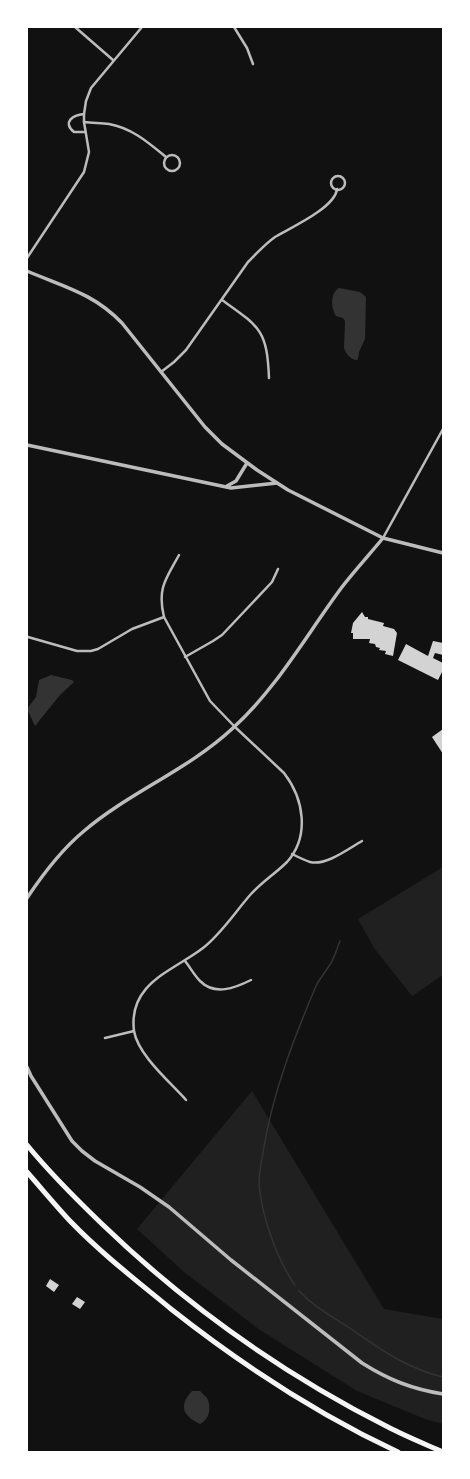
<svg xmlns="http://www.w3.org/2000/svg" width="470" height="1479" viewBox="0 0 470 1479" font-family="'Varela Round',sans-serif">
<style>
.green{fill:#202020}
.water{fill:#333}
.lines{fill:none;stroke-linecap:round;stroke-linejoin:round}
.stream{stroke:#333;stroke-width:1.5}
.building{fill:#d3d3d3}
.minor{stroke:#bcbcbc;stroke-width:2.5}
.tertiary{stroke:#bcbcbc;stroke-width:3.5}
.motorway{stroke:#f5f5f5;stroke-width:5}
</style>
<rect width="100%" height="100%" fill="#111"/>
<!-- green -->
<g class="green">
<path d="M443,867v108l-31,21 -38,-48 -16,-29z"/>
<path d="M252,1091l132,218 59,10v105l-18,-5 -68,-28 -97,-61 -76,-58 -47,-43z"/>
</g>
<!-- water -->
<g class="water">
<path d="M339,288l21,4 6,5 -1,42 -6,13 -1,7 -1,1c-6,0 -11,-6 -13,-12l1,-27 -2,-3 -7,-2c-5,-8 -6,-23 3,-28z"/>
<path d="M51,675l21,5 2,2 -14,13 -25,31 -8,-17 9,-12 3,-17z"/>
<path d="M192,1391h8c2,2 5,5 7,7 5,9 2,22 -7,26 -17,-8 -22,-18 -8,-33z"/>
</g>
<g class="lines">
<!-- stream -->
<g class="stream">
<path d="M295,1285c-18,-25 -34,-71 -36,-102 0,-12 3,-24 5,-36 9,-55 30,-109 52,-161 4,-8 10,-15 15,-23 4,-7 6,-15 9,-22"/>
<path d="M299,1291c15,16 34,26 52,38 29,20 57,40 92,48"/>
</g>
</g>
<!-- building -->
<g class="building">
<path d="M362,612l3,5h3v2l16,4 -1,3 11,3 3,4 -4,23 -8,-2 1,-3 -7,-1 1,-2 -4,-1 -1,-3 -6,-1 1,-4h-17v-6h-2l2,-10z"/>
<path d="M433,641l10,2v12l-8,-2 -2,5 10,5v7l-5,10 -40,-20 8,-16 22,12z"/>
<path d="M443,729v25l-11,-17z"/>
<path d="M50,1279l9,6 -5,7 -8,-6z"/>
<path d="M77,1297l8,5 -5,7 -8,-5z"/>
</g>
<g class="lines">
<!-- minor -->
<g class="minor">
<path d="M75,27l38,33"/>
<path d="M234,27l13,21 6,16"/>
<path d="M84,114c-11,1 -22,8 -10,18h11"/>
<path d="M84,122c8,1 17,1 25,2 23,4 40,19 57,33"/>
<circle cx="172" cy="163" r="8"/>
<circle cx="338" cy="183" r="7"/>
<path d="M27,258l57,-86 5,-20 -5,-30v-8l2,-13 5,-13 51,-61"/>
<path d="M222,300c38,27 45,30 47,78"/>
<path d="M161,372l13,-10 12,-12 62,-88c9,-9 17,-18 27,-25 15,-9 60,-29 62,-48"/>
<path d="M383,538l60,-109"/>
<path d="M179,555c-13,24 -22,33 -15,62l46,84 25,26 49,46c20,26 26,63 3,89 -11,11 -25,20 -36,32 -16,18 -29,39 -48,54 -30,23 -75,35 -69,83 4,24 36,51 52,69"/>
<path d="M28,637l49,14h14l7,-2 34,-20 32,-12"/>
<path d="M185,657l28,-16 9,-6 50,-53 6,-13"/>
<path d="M292,854c6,3 12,6 18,8 16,4 38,-13 52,-21"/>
<path d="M185,961c5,6 9,14 15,20 15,15 35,7 51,-1"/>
<path d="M105,1038l29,-7"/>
</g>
<!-- tertiary -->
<g class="tertiary">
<path d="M27,271c37,16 66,22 95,52l83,104 17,17 35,26 31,20 95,48 60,15"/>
<path d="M27,445l204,43 46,-5"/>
<path d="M227,486l9,-5 11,-18"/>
<path d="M27,898c16,-24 34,-48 57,-67 46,-39 104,-61 149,-103 44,-40 74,-94 109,-141 13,-17 28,-33 41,-49"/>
<path d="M27,1067l4,9 41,65 10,10 13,10 45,26 29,20 62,53 131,103c27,17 50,26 81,31"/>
</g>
<!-- motorway -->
<g class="motorway">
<path d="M27,1145c23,28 49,54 75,79 84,81 181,150 286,203 17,9 37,17 55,25"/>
<path d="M27,1172c15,17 29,34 44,50 31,32 66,59 100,87 71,56 146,105 227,143"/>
</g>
</g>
<!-- border -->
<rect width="470" height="1479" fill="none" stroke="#ffffff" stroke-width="56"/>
</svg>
